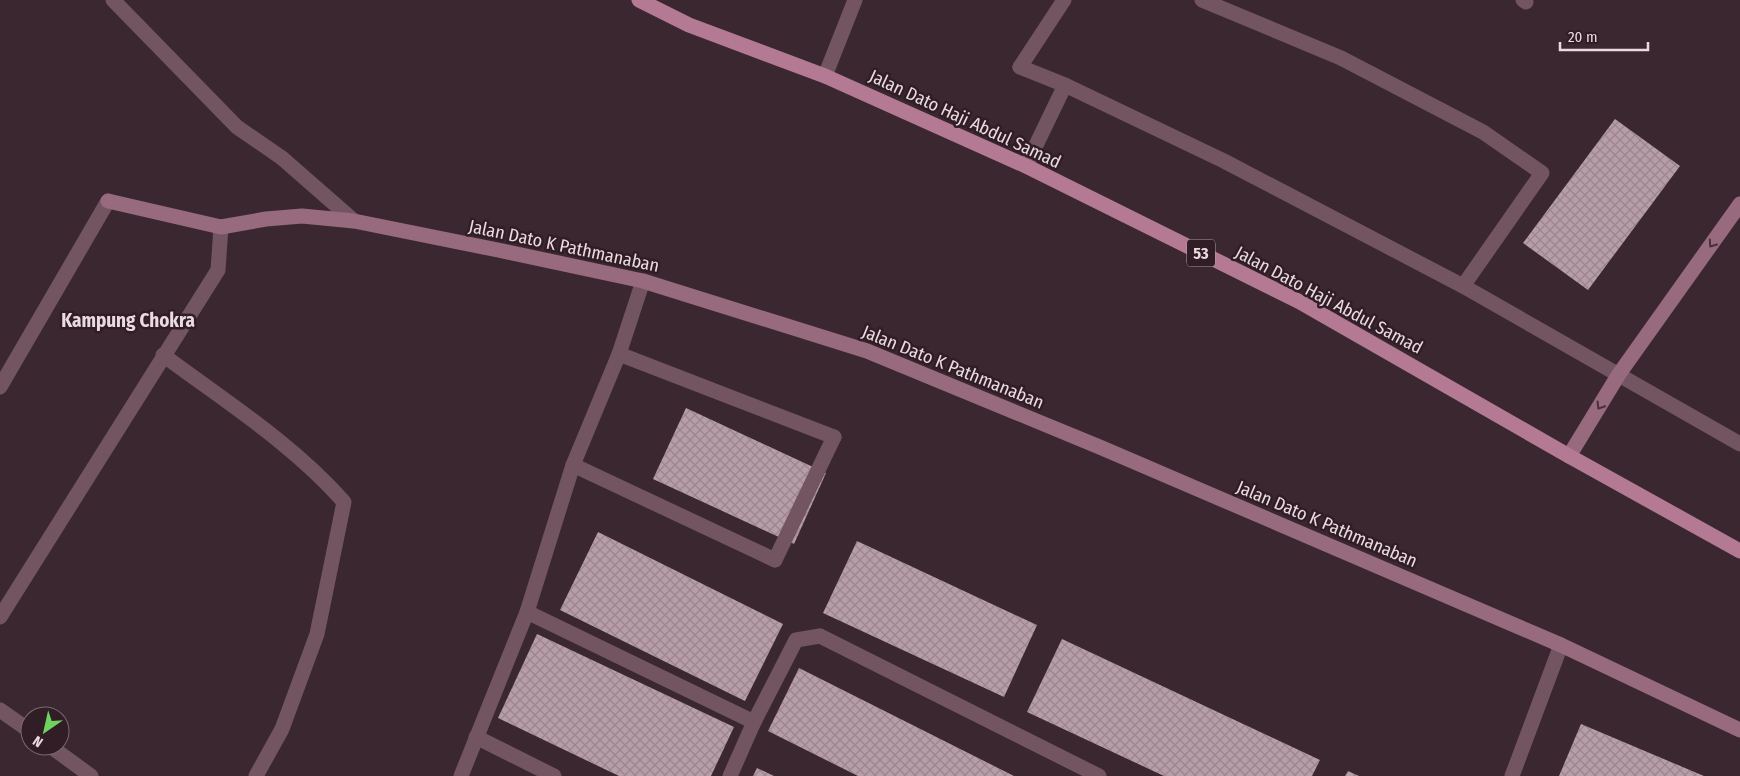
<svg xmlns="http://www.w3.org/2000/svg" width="1740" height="776" viewBox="0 0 1740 776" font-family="'Fira Sans Condensed',sans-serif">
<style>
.building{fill:url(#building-cross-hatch)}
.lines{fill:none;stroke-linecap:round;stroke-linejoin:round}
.lane{stroke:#725561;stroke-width:15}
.street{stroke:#725561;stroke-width:15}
.secondary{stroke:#976a7e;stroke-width:15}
.primary{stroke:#b47a94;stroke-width:15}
.oneway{stroke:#4a303c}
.labels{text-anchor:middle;stroke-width:5;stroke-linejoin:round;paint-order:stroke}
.shield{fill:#311d26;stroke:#b2a2a8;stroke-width:1}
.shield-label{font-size:16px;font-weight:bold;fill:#e9dbe0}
.street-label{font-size:18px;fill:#e9dbe0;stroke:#311d26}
.neighbourhood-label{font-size:19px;font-weight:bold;fill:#e9dbe0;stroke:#311d26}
</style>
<defs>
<pattern id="building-cross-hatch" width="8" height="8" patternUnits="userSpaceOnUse" patternTransform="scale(1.25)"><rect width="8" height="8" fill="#b79da8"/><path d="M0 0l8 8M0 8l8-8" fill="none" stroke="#9b868f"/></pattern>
</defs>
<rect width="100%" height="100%" fill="#3b2730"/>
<!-- building -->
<g class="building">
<path d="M1615,119l65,47 -92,124 -65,-47z"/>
<path d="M686,408l140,65 -32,71 -141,-65z"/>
<path d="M598,532l185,92 -38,77 -185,-91z"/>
<path d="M857,541l180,84 -33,72 -181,-84z"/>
<path d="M537,634l197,93 -23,49h-92l-121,-58z"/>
<path d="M1062,639l258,121 -8,16h-148l-137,-64z"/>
<path d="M799,668l215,108h-156l-90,-45z"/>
<path d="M1581,724l123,52h-145z"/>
<path d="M757,768l17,8h-21z"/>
<path d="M1348,771l11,5h-14z"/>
</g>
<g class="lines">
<!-- lane -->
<g class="lane">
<path d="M1202,0l139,58 142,74 59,41 -79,113"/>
<path d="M1020,67l44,-67"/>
<path d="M825,76l30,-76"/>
<path d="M775,560l59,-123"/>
<path d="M527,612l227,110"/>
<path d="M0,710l30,21"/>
<path d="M50,746l41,30"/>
<path d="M730,776l24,-54 42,-82 24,-4"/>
<path d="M1512,776l49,-131"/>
</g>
<!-- street -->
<g class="street">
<path d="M113,0l124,127 45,31 72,63"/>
<path d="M1523,0l3,2"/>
<path d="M1020,67l45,18"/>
<path d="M1026,166l39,-81 159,76 239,125 277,158"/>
<path d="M619,354l215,83"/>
<path d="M163,355c62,46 130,89 181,147l-27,132 -35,95 -26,47"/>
<path d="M0,387l108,-186"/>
<path d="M573,465l202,95"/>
<path d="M0,617l218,-347 3,-43"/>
<path d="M820,636l279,140"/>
<path d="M476,737l78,39"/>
<path d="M461,776l66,-164 46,-147 46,-111 24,-73"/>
</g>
<!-- secondary -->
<g class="secondary">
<path d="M108,201l113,26 45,-8 36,-3 52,5 144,29 145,31 224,70 235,97 459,197 179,85"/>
<path d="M1569,456l50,-82 121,-170"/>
</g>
<!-- primary -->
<path class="primary" d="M639,0l50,25 136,51 201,90 274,136 269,154 171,95"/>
</g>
<!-- one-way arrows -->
<defs><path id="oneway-chevron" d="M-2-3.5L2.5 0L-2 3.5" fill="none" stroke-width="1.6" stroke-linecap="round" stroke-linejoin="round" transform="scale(1.25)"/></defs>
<g class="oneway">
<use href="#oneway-chevron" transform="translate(1712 244) rotate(125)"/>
<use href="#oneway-chevron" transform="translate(1600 406) rotate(122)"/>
</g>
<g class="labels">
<!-- shield labels -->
<rect class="shield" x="1187" y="239.5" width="28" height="27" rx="4"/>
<g class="shield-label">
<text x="1201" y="259">53</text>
</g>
<!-- street labels -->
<g class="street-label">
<text transform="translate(965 119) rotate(25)" y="6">Jalan Dato Haji Abdul Samad</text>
<text transform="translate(564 246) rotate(12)" y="6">Jalan Dato K Pathmanaban</text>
<text transform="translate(1329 300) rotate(28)" y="6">Jalan Dato Haji Abdul Samad</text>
<text transform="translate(953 367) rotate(22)" y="6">Jalan Dato K Pathmanaban</text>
<text transform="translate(1327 524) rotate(23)" y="6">Jalan Dato K Pathmanaban</text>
</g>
<!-- neighbourhood labels -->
<g class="neighbourhood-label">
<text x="128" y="327">Kampung Chokra</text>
</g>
</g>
<!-- north arrow -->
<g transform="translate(45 731) rotate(214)"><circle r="24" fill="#311d26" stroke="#7b6970"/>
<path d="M0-4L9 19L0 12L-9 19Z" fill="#6ed360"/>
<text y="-8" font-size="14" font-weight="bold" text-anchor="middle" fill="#e9dbe0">N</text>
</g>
<!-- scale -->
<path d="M1560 42v8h88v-8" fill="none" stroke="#e9dbe0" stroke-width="2.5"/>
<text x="1568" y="42" font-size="15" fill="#e9dbe0" stroke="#311d26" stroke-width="4" paint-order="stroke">20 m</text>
</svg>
